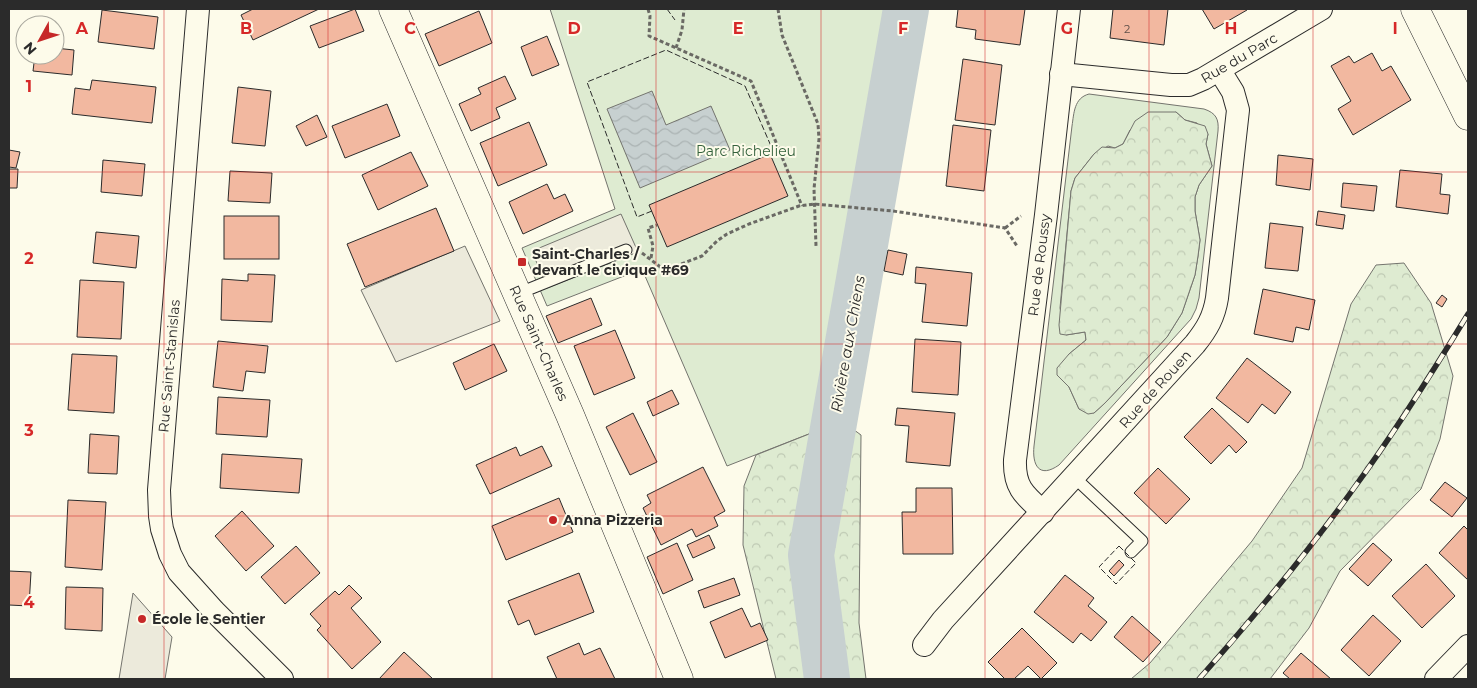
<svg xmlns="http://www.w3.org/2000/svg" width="1477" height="688" viewBox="0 0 1477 688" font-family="Montserrat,sans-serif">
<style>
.green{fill:#deebd1;stroke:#74746e;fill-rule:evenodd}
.forest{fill:url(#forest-crowns);stroke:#74746e}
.parking{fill:#eceadb;stroke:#74746e}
.water{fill:url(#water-waves);stroke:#74746e}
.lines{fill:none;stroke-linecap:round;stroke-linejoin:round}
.river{stroke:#c7d0d0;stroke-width:46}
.building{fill:#f2b8a0;stroke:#2b2b2b}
.service-casing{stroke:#2b2b2b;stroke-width:13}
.minor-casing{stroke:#2b2b2b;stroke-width:24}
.tertiary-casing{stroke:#2b2b2b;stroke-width:29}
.path{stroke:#6a6964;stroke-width:3;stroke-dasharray:4 2.5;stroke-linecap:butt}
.service{stroke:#fdfbea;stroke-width:11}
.minor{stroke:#fdfbea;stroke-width:22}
.tertiary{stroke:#fdfbea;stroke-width:28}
.rail-casing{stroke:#2b2b2b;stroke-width:5.5}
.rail{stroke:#fdfbea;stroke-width:4;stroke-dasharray:11;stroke-linecap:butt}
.fence{stroke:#2b2b2b;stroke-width:1;stroke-dasharray:6 2.5;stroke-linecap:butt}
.grid{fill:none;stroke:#d62828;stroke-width:1;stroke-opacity:0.55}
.poi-dot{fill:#c62828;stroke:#fdfbea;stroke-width:2}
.labels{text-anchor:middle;stroke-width:4;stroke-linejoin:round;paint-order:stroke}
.number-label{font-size:11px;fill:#5d4e48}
.street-label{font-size:14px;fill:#2b2b2b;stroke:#fdfbea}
.park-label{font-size:14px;fill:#34623c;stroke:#fdfbea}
.poi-label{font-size:14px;font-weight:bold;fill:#2b2b2b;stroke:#fdfbea;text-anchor:start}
.water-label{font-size:15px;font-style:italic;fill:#2b2b2b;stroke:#fdfbea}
.grid-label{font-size:16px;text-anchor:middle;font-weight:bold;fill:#d62828;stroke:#fdfbea;stroke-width:4;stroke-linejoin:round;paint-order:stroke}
</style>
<defs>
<pattern id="forest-crowns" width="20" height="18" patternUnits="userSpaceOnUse" patternTransform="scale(1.25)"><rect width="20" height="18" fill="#deebd1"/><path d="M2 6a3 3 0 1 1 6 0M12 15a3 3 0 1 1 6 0" fill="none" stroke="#bfcab4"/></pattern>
<pattern id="water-waves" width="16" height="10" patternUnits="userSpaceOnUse" patternTransform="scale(1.25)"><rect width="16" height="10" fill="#c7d0d0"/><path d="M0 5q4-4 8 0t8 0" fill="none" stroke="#abb3b3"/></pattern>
</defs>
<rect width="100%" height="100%" fill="#fdfbea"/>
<!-- green -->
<g class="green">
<path d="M550,9h367l-75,412 -115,45 -85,-197 -95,37 -25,-58 93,-39z"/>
<path d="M1089,94l115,15c12,4 15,10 14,22l-19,167 -3,11 -5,10 -132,146c-20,14 -27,0 -25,-19l38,-320c2,-13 2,-28 17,-32zM1176,112l9,8 12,3 11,11 -2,10 6,22 -13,19 -4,12v14l5,29 -2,16 -3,19 -13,38 -15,24 -62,66 -11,10 -15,-4 -10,-22 -7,-7 7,-26 17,-14 -1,-8 -19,3 -6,-27 11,-117 4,-13 19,-24 14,-8 7,2 8,-4 7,-14z"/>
</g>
<!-- forest -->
<g class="forest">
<path d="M1148,112h28l9,8 20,6 3,8 -2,10 6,22 -13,19 -4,12v14l5,29 -2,16 -3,19 -13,38 -15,24 -62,66 -11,10 -6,1 -9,-5 -10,-22 -12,-12v-7l12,-14 17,-14 -1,-8 -19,3 -6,-1 -1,-9 12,-134 4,-13 19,-24 8,-7 13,1 8,-4 12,-23z"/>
<path d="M1404,263l27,40 22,73 -13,63 -19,50 -81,82 -31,57 -39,51h-139l19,-16 102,-122 50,-73 49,-164 25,-39z"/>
<path d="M842,421l19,14 -2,188 7,56h-90l-33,-134 1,-59 12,-31z"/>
</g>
<!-- parking -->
<g class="parking">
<path d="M621,214l17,38 -91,36 -15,-37z"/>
<path d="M465,246l35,75 -104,41 -35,-72z"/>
<path d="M133,593l39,44 -7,42h-46z"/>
</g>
<!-- water -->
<path class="water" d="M652,91l14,34 45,-19 19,44 -90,38 -33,-79z"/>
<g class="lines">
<!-- river -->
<path class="river" d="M827,679l-16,-124 95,-546"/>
</g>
<!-- building -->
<g class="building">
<path d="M253,9h66l-66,31 -12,-25z"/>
<path d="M355,9l9,22 -45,17 -9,-22z"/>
<path d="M958,9h67l-5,36 -45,-6 1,-9 -20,-3z"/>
<path d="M1113,9h55l-4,36 -54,-7z"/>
<path d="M1202,9h45v1l-33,19z"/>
<path d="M102,10l56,7 -4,32 -56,-7z"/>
<path d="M479,11l13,32 -53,23 -14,-32z"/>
<path d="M547,36l12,29 -27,11 -11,-29z"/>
<path d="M55,48l19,2 -2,25 -39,-4 2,-16h20z"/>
<path d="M1372,53l10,18 9,-5 20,34 -58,35 -15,-26 13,-8 -20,-35 18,-10 5,7z"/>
<path d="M963,59l39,6 -7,60 -40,-5z"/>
<path d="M505,76l11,23 -20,9 4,10 -29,13 -12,-27 22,-10 -3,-6z"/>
<path d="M92,80l64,7 -4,36 -80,-9 3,-26 15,2z"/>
<path d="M238,87l33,4 -6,55 -33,-3z"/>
<path d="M387,104l13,32 -55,22 -13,-32z"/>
<path d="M317,115l10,22 -21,9 -10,-20z"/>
<path d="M529,122l18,43 -49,21 -18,-43z"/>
<path d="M953,125l38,5 -7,61 -38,-5z"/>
<path d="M9,150l11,2 -4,16 -7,-1z"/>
<path d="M411,152l17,34 -50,24 -16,-35z"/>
<path d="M770,154l18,42 -121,51 -18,-42z"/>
<path d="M1278,155l35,4 -3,31 -34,-5z"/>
<path d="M103,160l42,4 -3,32 -41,-4z"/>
<path d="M9,169h9l-1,19h-8z"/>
<path d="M1400,170l42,4 -2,20 10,1 -2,19 -52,-7z"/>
<path d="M230,171l42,2 -2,30 -42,-2z"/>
<path d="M1343,183l34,3 -3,25 -33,-4z"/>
<path d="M547,184l7,15 11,-5 8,17 -50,23 -14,-32z"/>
<path d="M436,208l18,43 -89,36 -18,-43z"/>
<path d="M1318,211l27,4 -2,14 -27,-4z"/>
<rect x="224" y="216" width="55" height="43"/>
<path d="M1270,223l33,4 -5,44 -33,-3z"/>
<path d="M96,232l43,4 -3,32 -43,-5z"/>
<path d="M888,250l19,4 -4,21 -19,-4z"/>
<path d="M916,267l56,6 -5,53 -45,-4 4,-38 -11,-1z"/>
<path d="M248,274l27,1 -3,47 -51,-2 1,-41 26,2z"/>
<path d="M80,280l44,2 -3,57 -44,-2z"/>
<path d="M1263,289l52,11 -6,30 -13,-3 -3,15 -39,-8z"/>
<path d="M1442,295l5,4 -5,8 -6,-4z"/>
<path d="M591,298l11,27 -44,18 -12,-27z"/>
<path d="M615,330l20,48 -41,17 -20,-49z"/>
<path d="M915,339l46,3 -3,53 -46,-3z"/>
<path d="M218,341l50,5 -3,27 -19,-2 -3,20 -30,-4z"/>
<path d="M494,344l13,27 -42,19 -12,-27z"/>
<path d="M72,354l45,2 -3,57 -46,-3z"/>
<path d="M1247,358l44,34 -16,22 -13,-10 -14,19 -32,-25z"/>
<path d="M672,390l7,14 -26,12 -6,-14z"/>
<path d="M218,397l52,3 -3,37 -51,-3z"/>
<path d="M897,408l58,5 -5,53 -44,-4 3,-36 -14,-1z"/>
<path d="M1212,408l35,34 -11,11 -7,-8 -18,19 -27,-27z"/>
<path d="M633,413l24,49 -27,13 -24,-48z"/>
<path d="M90,434l29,2 -2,38 -29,-1z"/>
<path d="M542,446l10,20 -62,28 -14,-29 40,-18 4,9z"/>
<path d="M222,454l80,5 -3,34 -79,-5z"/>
<path d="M703,467l22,44 -11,6 4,9 -22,11 -4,-8 -31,16 -18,-37 8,-5 -4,-8z"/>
<path d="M1158,468l32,31 -24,25 -32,-31z"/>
<path d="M1445,482l22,16 -15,19 -22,-17z"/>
<path d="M916,488h36l1,66h-50l-1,-42h14z"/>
<path d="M559,498l14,34 -67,28 -14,-34z"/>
<path d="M68,500l38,2 -4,68 -37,-3z"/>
<path d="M242,511l32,35 -28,25 -31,-35z"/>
<path d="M1464,526l4,4v50l-29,-27z"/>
<path d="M709,535l6,13 -22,10 -6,-13z"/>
<path d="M677,543l16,37 -30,14 -16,-37z"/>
<path d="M1373,543l19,17 -24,26 -19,-17z"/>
<path d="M296,546l24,27 -35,31 -24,-27z"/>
<path d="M1119,560l5,5 -10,11 -5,-5z"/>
<path d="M1426,564l29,32 -33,32 -30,-32z"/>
<path d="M9,571l22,1 -2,34 -20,-1z"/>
<path d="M579,573l15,39 -59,23 -6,-15 -11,5 -10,-24z"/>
<path d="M1065,575l29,23 -6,8 19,16 -16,19 -10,-8 -8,10 -39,-31z"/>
<path d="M734,578l6,17 -36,13 -6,-17z"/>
<path d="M349,585l13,13 -11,10 30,34 -29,27 -35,-39 4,-4 -11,-12 25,-23 4,4z"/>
<path d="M66,587l37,1 -1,43 -37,-2z"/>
<path d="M742,608l9,19 9,-4 8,17 -43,18 -15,-36z"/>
<path d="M1373,615l28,26 -32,35 -28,-26z"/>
<path d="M1132,616l29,26 -18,20 -29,-25z"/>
<path d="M1022,628l35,35 -16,16 -13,-13 -14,13h-9l-17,-17z"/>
<path d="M579,643l5,12 16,-7 15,31h-58l-10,-22z"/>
<path d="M404,652l29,27h-54z"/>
<path d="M1301,653l30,26h-41l-7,-6z"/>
</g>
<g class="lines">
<defs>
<g id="service">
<path d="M517,294l109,-44"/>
<path d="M1074,477l68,64 -11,11"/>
</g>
<g id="minor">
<path d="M198,9l-39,481 1,26 2,13 8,25 9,18 35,39 68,68"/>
<path d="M1061,74l110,11h18l14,-6 118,-70"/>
<path d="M1043,512c-19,-17 -29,-25 -28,-52l31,-245 23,-206"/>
<path d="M924,645l19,-25 252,-276c12,-15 19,-27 22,-46l21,-188 -5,-18 -13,-21"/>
<path d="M1436,679l32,-33"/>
</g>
<g id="tertiary">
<path d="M393,9l177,406 109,264"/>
<path d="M1415,9l53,107"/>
</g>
</defs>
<!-- service casing -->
<use href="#service" class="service-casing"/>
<!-- minor casing -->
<use href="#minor" class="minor-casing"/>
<!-- tertiary casing -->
<use href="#tertiary" class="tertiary-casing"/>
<!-- path -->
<g class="path">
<path d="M648,9l2,7 -1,20 102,45 51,125"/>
<path d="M778,9l4,26 36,89 1,15 -5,50 2,57"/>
<path d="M676,48l6,-18 2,-21"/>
<path d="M1005,228l16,-12"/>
<path d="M642,253l21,16 8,-1 31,-12 15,-15 10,-7 22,-10 50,-18 15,-2 79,7 112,17 12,18"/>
<path d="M651,258l2,-12 -5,-18 9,-3"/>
</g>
<!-- service -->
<use href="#service" class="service"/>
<!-- minor -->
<use href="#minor" class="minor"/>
<!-- tertiary -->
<use href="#tertiary" class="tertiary"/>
<defs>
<path id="rail" d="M1199,679c54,-61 107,-124 155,-191 41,-56 78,-115 114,-174"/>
</defs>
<!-- rail casing -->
<use href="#rail" class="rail-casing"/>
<!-- rail -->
<use href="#rail" class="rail"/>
<!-- fence -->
<g class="fence">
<path d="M667,9l8,11"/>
<path d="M652,211l-15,6 -50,-135 79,-32 79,36 29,67 -4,1"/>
<path d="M1119,546l17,17 -20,21 -17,-17z"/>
</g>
</g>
<!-- grid -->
<path class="grid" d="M164,9v670M328,9v670M492,9v670M656,9v670M821,9v670M985,9v670M1149,9v670M1313,9v670M9,172h1459M9,344h1459M9,516h1459"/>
<!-- markers -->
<g class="poi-dot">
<rect x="517" y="257" width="10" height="10" rx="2.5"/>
<circle cx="553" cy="520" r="5"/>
<circle cx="142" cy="619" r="5"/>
</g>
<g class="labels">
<!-- number labels -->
<g class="number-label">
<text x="1127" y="33">2</text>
</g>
<!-- street labels -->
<g class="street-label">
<text transform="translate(1239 58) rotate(-30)" y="5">Rue du Parc</text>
<text transform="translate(1039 265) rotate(-83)" y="5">Rue de Roussy</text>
<text transform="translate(539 343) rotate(66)" y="5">Rue Saint-Charles</text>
<text transform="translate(169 366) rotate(-85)" y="5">Rue Saint-Stanislas</text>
<text transform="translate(1155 389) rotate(-48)" y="5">Rue de Rouen</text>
</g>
<!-- park labels -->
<g class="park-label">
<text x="746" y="156">Parc Richelieu</text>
</g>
<!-- poi labels -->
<g class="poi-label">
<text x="532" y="259">Saint-Charles /<tspan x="532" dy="16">devant le civique #69</tspan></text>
<text x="563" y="525">Anna Pizzeria</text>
<text x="152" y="624">École le Sentier</text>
</g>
<!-- water labels -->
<g class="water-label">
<text transform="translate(848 344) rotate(-80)" y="5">Rivière aux Chiens</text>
</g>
</g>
<g class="grid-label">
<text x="82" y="34">A</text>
<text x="246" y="34">B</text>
<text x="410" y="34">C</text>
<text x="574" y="34">D</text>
<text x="738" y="34">E</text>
<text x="903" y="34">F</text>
<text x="1067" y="34">G</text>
<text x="1231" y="34">H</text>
<text x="1395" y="34">I</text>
<text x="29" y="92">1</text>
<text x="29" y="264">2</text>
<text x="29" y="436">3</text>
<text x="29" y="608">4</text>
</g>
<!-- border -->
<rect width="1477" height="688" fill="none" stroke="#2b2b2b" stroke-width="20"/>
<!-- north arrow -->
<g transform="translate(40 40) rotate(230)"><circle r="24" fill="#fdfbea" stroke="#a9a89e"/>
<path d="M0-4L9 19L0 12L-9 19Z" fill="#c62828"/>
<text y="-8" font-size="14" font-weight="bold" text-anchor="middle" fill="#2b2b2b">N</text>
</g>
</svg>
